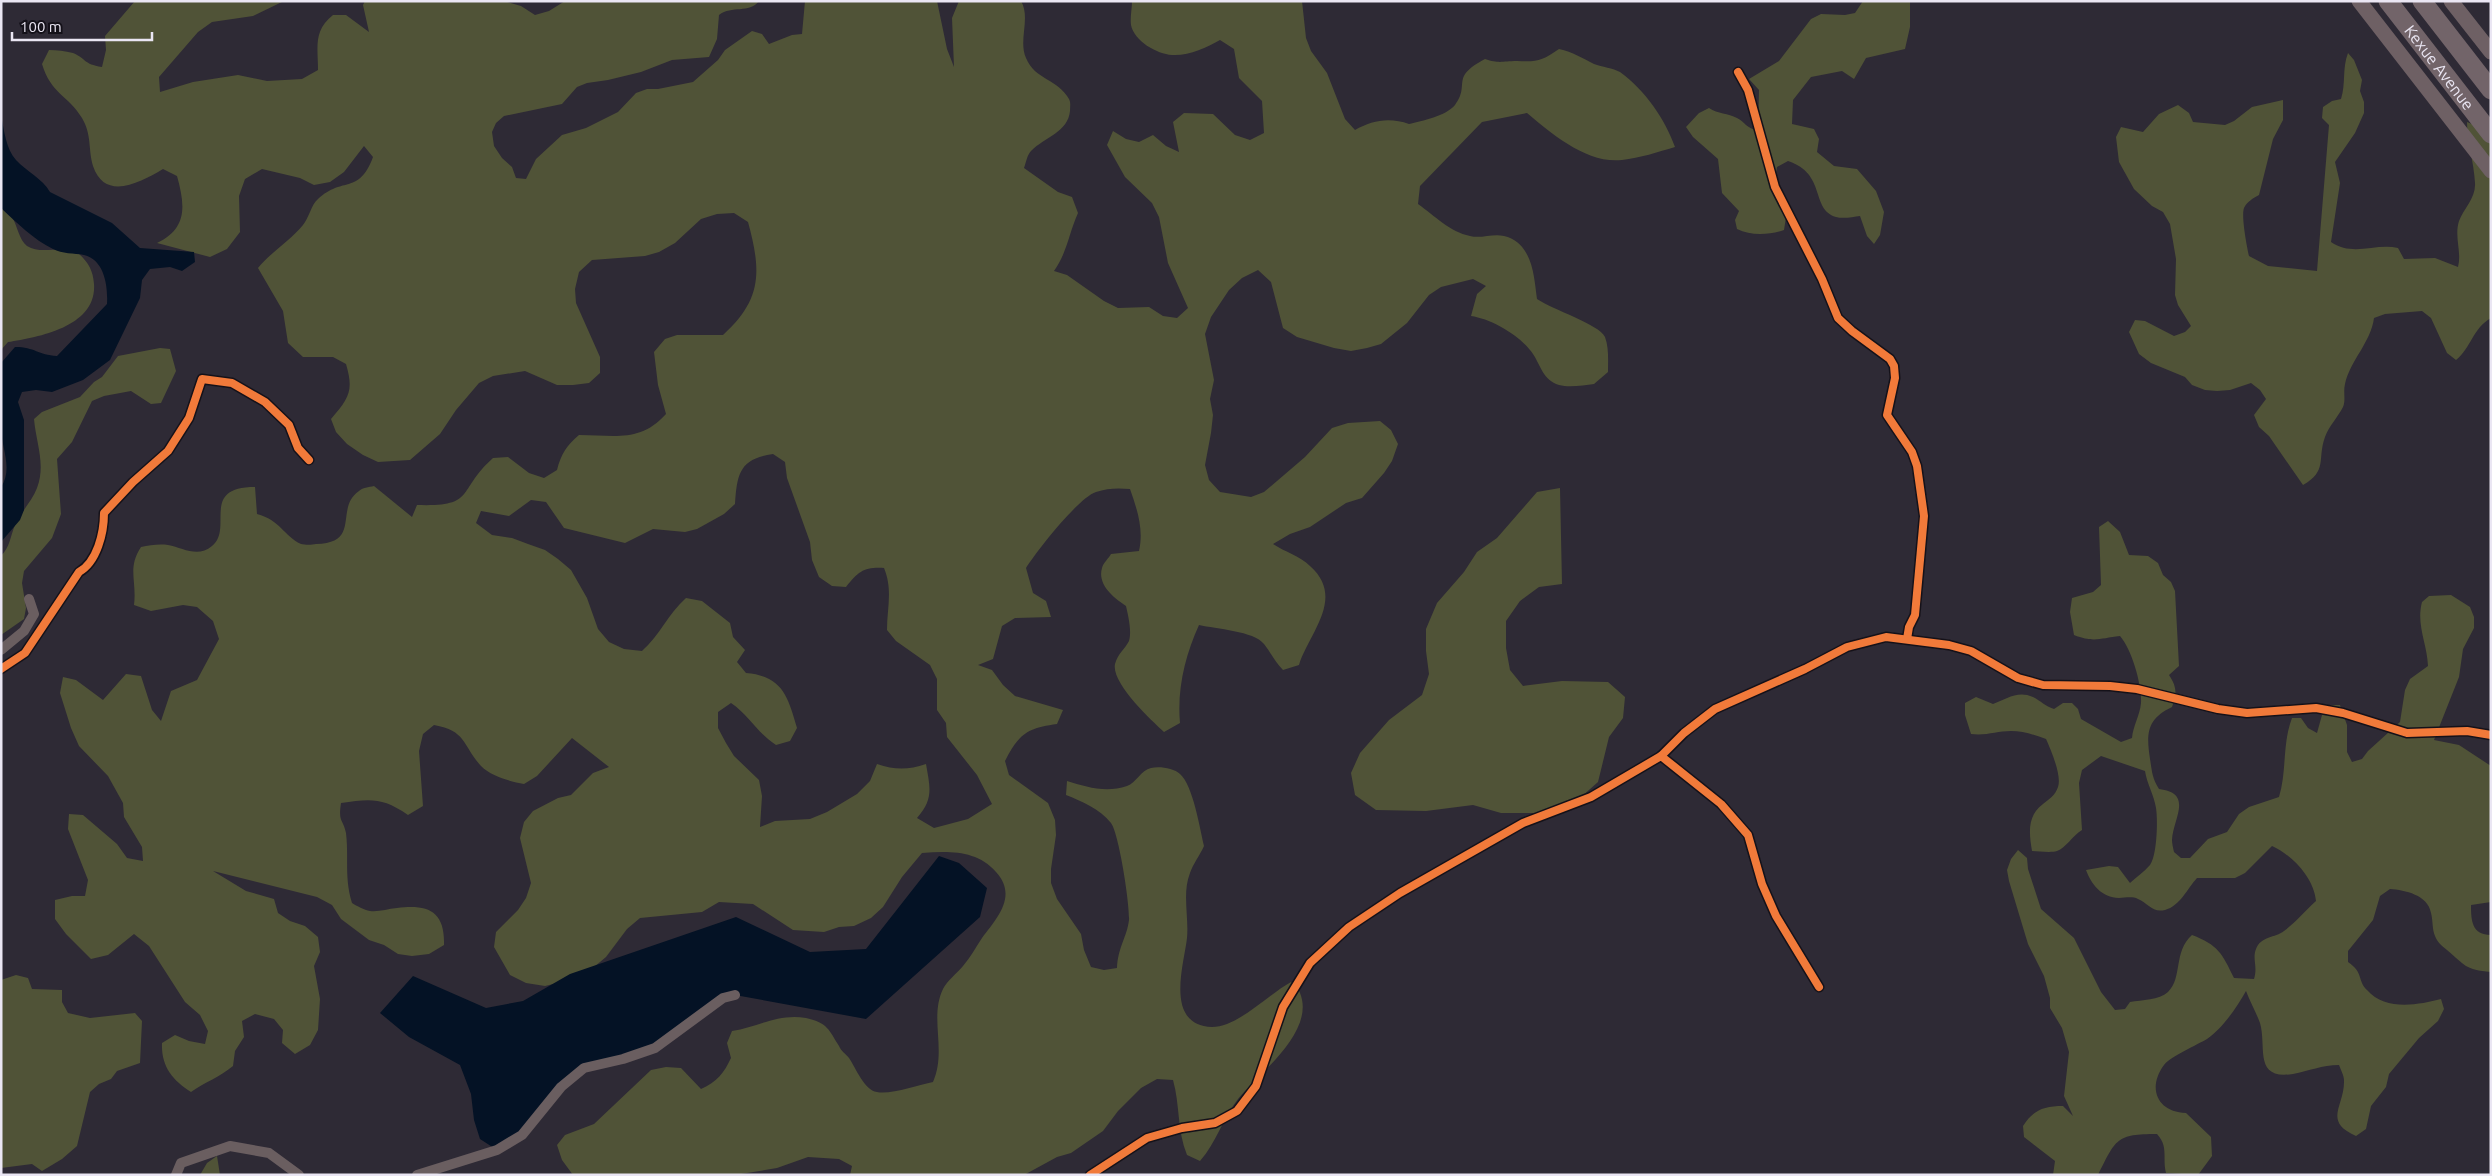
<svg xmlns="http://www.w3.org/2000/svg" width="2492" height="1176" viewBox="0 0 2492 1176" font-family="Ubuntu,sans-serif">
<style>
.forest{fill:#505337;fill-rule:evenodd}
.water{fill:#041225}
.lines{fill:none;stroke-linecap:round;stroke-linejoin:round}
.street{stroke:#6a5e60;stroke-width:10}
.secondary{stroke:#6e6064;stroke-width:15}
.highway{stroke:#726469;stroke-width:19}
.cycleway-casing{stroke:#141119;stroke-width:11}
.cycleway{stroke:#f17a3a;stroke-width:8}
.labels{text-anchor:middle;stroke-width:4;stroke-linejoin:round;paint-order:stroke}
.street-label{font-size:16px;fill:#eae6f3;stroke:#141119}
</style>
<rect width="100%" height="100%" fill="#2e2a35"/>
<!-- forest -->
<g class="forest">
<path d="M135,1h149l-31,15 -41,6 -14,10 -39,45 1,15 33,-10 45,-7 29,6 35,-2 16,-9c0,-23 -5,-39 15,-55h13l23,17 -6,-27 2,-4h139l17,5 14,9 14,-4 16,-10h194c-10,13 -27,4 -40,14l-2,24 -8,18 -37,3 -31,12 -33,8 -21,3 -10,4 -15,17 -58,12 -8,7 -4,9 2,14 8,12 10,9 4,11 10,1 10,-20 26,-24 24,-7 32,-16 18,-19 11,-4h11l35,-7 25,-22 7,-10 27,-19 10,3 7,10 23,-9 10,-1 3,-33h132l10,48 7,18 -2,-49 7,-17h62c10,17 -3,39 5,57 9,22 32,21 43,41 2,4 1,7 1,12 -2,21 -25,26 -39,40 -4,4 -5,12 -7,17l34,24 14,5 6,16c-9,20 -11,40 -24,58l13,4 37,26 14,7 31,-1 14,9 14,2 11,-10 -20,-45 -9,-46 -7,-14 -27,-26 -18,-32 6,-14 13,8 13,3 14,-7 13,11 13,6 -6,-30 11,-9 29,1 22,21 15,5 14,-7 -2,-32 -23,-23 -5,-29 -14,-9c-14,8 -31,16 -48,15 -15,-1 -38,-14 -41,-30 -1,-8 1,-16 1,-24h170l4,37 5,13 16,22 18,46 10,11c17,-10 35,-13 54,-6 13,-3 37,-8 46,-19 16,-21 -6,-27 30,-46 15,5 17,2 32,2 20,1 25,0 42,-12 14,3 23,9 35,15 8,3 19,4 26,8 25,18 45,47 55,75 -17,5 -35,11 -53,13 -35,4 -70,-26 -95,-47l-45,9 -62,64 -2,18c17,12 32,28 52,32 11,3 23,-3 34,0 29,7 30,41 33,63 16,11 62,25 68,38 4,11 3,23 3,35l-14,12c-10,1 -24,4 -35,1 -16,-5 -18,-19 -26,-31 -12,-18 -41,-35 -62,-38l6,-22 9,-8 -13,-7 -32,8 -12,8 -22,28 -26,21 -14,4 -16,3 -17,-3 -37,-11 -14,-9 -12,-46 -13,-12 -16,8 -13,12 -18,27 -6,17 9,46 -4,19 3,16 -2,18 -6,32 4,15 11,12 31,5 13,-5 41,-35 27,-29 16,-5 32,-2 11,9 7,14 -6,17 -8,12 -22,25 -16,5 -36,24 -20,7 -17,10c12,8 27,12 37,22 36,32 -1,67 -11,99l-16,5c-8,-8 -12,-17 -19,-26 -10,-13 -48,-15 -65,-19 -14,31 -22,64 -19,98l-16,9c-13,-12 -53,-49 -49,-68 3,-11 10,-15 14,-23 3,-10 -1,-26 -3,-35 -12,-8 -29,-21 -24,-38 1,-5 7,-10 9,-14l28,-3c5,-22 -2,-42 -9,-62 -11,-1 -23,-1 -34,3 -18,6 -59,59 -70,76l7,25 13,8 5,16 -36,1 -13,8 -9,33 -15,6 14,5 11,15 12,11 48,14 -6,14c-30,4 -38,10 -52,37l4,14 39,28 7,17 1,15 -5,34v14l6,16 24,35 3,16 7,17 13,3 13,-2c1,-21 10,-31 12,-48 1,-15 -10,-86 -18,-97 -11,-14 -30,-22 -45,-28l1,-14c19,6 39,12 60,5 9,-3 14,-16 24,-18 8,-2 23,0 29,6 13,11 20,55 24,72 -4,9 -11,18 -14,27 -8,20 -1,44 -3,65 -3,27 -23,87 25,89 26,0 57,-33 79,-45 3,3 8,7 9,11 16,39 -42,81 -62,106 -16,20 -21,43 -38,62l-13,-6c-10,-24 -7,-51 -14,-75l-16,-1 -16,9 -23,23 -15,20 -32,22 -14,4 -33,18h-174l2,-9 -13,-7 -31,-2 -31,11 -42,7h-162l-11,-15 -5,-15 8,-10 29,-11 57,-54 15,-3 15,1 20,21c16,-7 23,-16 30,-31l-4,-15 5,-12c26,-4 47,-18 74,-13 22,5 23,12 33,28 2,5 7,8 10,12 7,10 15,32 28,34 13,3 41,-7 56,-10 14,-32 -4,-64 10,-93 4,-8 14,-16 20,-23 7,-8 13,-19 19,-28 15,-20 36,-42 14,-66 -19,-22 -47,-21 -74,-19l-20,24 -19,30 -12,11 -17,8 -15,1 -15,5 -31,-2 -40,-26 -34,-2 -17,10 -62,6 -13,11 -21,28 -24,20 -37,9 -19,-3 -16,-8 -16,-28 2,-15 22,-22 8,-12 5,-15 -11,-45 4,-16 9,-11 25,-13 13,-3 22,-22 16,-6 -37,-29 -35,38 -13,8c-14,-3 -32,-7 -43,-18 -19,-21 -14,-35 -47,-41l-11,9 -4,17 4,55 -15,9c-26,-18 -38,-16 -67,-12 -3,20 2,15 5,30 3,25 -2,44 6,70 5,3 12,7 18,8 9,1 17,-2 27,-3 31,-4 48,3 47,37l-15,9 -17,2 -14,-2 -14,-9 -15,-5 -28,-21 -9,-14 -15,-8 -104,-26 33,20 28,8 4,14 12,8 15,5 13,11 2,15 -6,14 6,33 -2,31 -8,15 -15,9 -13,-11 1,-13 -9,-11 -19,-5 -13,7 2,16 -9,14 -2,15c-13,11 -28,16 -42,26 -19,-12 -30,-26 -29,-49l13,-8 14,6 16,3 3,-13 -8,-16 -15,-13 -36,-56 -15,-12 -26,21 -17,4 -25,-25 -11,-15v-19l17,-4h13l3,-16 -20,-51 1,-15 14,1 34,29 10,14 16,3 -1,-14 -18,-30 -1,-14 -15,-27 -29,-30 -8,-18 -11,-35 3,-16 13,3 27,20 23,-26 15,2 11,34 9,11 10,-30 26,-11 22,-41 -6,-18 -16,-14 -14,-2 -32,6 -17,-6c3,-24 -7,-37 7,-58 9,-2 18,-3 27,-2 15,3 30,13 44,1 22,-17 -13,-59 43,-59l2,27c23,6 27,22 44,30 4,1 11,1 15,0 46,-1 18,-36 43,-53 3,-3 10,-4 15,-5l38,31 5,-12c60,2 39,-14 76,-47l15,-1 21,16 15,5 13,-8c4,-16 10,-25 22,-35 35,0 61,8 87,-21l-8,-29 -4,-33 11,-13 12,-4h46c40,-36 38,-65 25,-113l-14,-9 -17,1 -16,5 -26,24 -16,9 -14,4 -53,4 -13,12 -4,17 1,14 24,54v16l-11,10 -16,2h-16l-32,-14 -32,5 -14,7 -23,27 -16,24 -30,26 -32,2 -15,-7 -16,-11 -11,-12 -5,-13c18,-21 23,-28 15,-55l-13,-7h-30l-15,-14 -5,-32 -25,-43c13,-16 32,-27 45,-43 6,-7 8,-20 15,-26 25,-23 41,-4 55,-42l-9,-11 -20,26 -14,10 -16,3 -14,-7 -38,-9 -17,10 -6,17 1,36 -13,17 -17,8 -53,-14c31,-15 28,-38 20,-67l-14,-7c-22,13 -58,33 -70,-3 -5,-17 -1,-31 -11,-48 -14,-23 -31,-24 -40,-54l7,-14c8,0 16,1 24,3 14,6 10,11 29,14l4,-17 -1,-14zM773,454l12,8 2,16 23,64 2,18 7,17 13,9 14,1c13,-16 18,-20 38,-19 9,22 3,40 3,62l9,11 34,24 7,14v31l9,13 1,14 30,38 15,29 -24,15 -34,9 -17,-10c17,-19 13,-31 9,-54 -18,6 -31,6 -49,0l-7,17 -13,13 -30,18 -17,7 -35,2 -15,6 2,-31 -3,-16 -25,-24 -8,-13 -8,-15v-16l13,-9c18,12 27,31 45,42l14,-4 7,-13c-9,-32 -15,-52 -51,-55l-9,-11 8,-12 -12,-13 -3,-14 -28,-22 -16,-3c-18,16 -26,37 -44,53l-18,-2 -15,-7 -11,-13 -11,-31 -16,-28 -13,-11 -13,-9 -17,-6 -16,-6 -20,-3 -16,-12 5,-12 28,5 22,-16 15,2 18,26 61,15 28,-14 32,3 12,-3 27,-15 11,-10c2,-31 5,-45 38,-50z"/>
<path d="M1863,1h47v26l-5,22 -39,9 -12,21 -12,-8 -31,6 -18,23 -1,24 22,5 5,10 -2,13 17,14 23,3 19,22 8,21 -4,23 -6,9 -7,-8 -7,-20c-7,1 -17,3 -24,1 -26,-8 -9,-43 -48,-56l-11,6 -2,12 12,32 -3,19c-15,5 -33,6 -47,-1l-2,-9 4,-9 -17,-18 -4,-34 -25,-22 -7,-10 13,-14 10,-5c9,6 19,5 28,10 9,5 8,9 21,13l1,-41 -10,-11 30,-18 32,-42 10,-5 24,1 10,-2z"/>
<path d="M2348,53l6,7 8,20 -2,11 4,11v11l-9,20 -20,29 5,21 -9,59c22,15 44,1 67,6l6,11 31,-1 23,9c4,-15 -4,-30 1,-46 5,-13 17,-23 16,-38 -1,-21 -8,-41 -8,-61l10,4 14,18v174c-18,10 -20,30 -35,42l-9,-7 -16,-35 -9,-7 -37,3 -11,4c-3,24 -24,43 -29,66 -2,8 1,16 -2,23 -5,10 -14,19 -18,30 -8,22 3,34 -22,48l-34,-49 -10,-9 -5,-12 12,-16 -6,-9 -9,-7 -21,7 -13,1 -12,-1 -13,-5 -7,-8 -34,-14 -12,-9 -10,-22 6,-12 10,1 29,15 11,-4 6,-6 -13,-21 -3,-10 1,-36 -6,-35 -7,-12 -11,-6 -18,-17 -15,-27 -3,-25 5,-10 22,5 16,-18 19,-9 11,8 4,9 32,3 9,-4 18,-14 31,-7v20l-10,19 -14,56c-6,3 -12,7 -15,13 -3,8 3,39 5,48l19,10 49,5 12,-146 -7,-7 1,-11 9,-6 9,-2c5,-15 1,-31 7,-46z"/>
<path d="M1,204c4,4 8,7 10,11 6,9 8,25 16,31 16,10 37,-3 52,8 10,9 14,17 15,30 3,42 -54,53 -86,58l-7,8z"/>
<path d="M160,348l10,1 6,22 -15,32 -10,1 -20,-13 -27,5 -12,5 -20,41 -15,17 4,55 -9,24 -28,33 -2,12 4,25 -2,11 -23,16v-79c9,-9 9,-19 14,-31 6,-13 17,-24 22,-37 9,-24 -1,-45 -3,-69l8,-7 38,-15 14,-15 8,-5 16,-21z"/>
<path d="M1560,488l2,96 -23,3 -19,14 -14,20v27l4,22 13,16 39,-5 46,1 17,15 -2,21 -14,19 -11,45 -35,31h-62l-28,-8 -47,6 -50,-1 -21,-15 -4,-22 9,-20 29,-33 33,-25 7,-21 -3,-23v-22l11,-26 27,-31 13,-20 20,-14 40,-46z"/>
<path d="M2108,521l12,11 9,23 19,1 10,7 5,12 8,7 4,9 4,75 -10,9c8,12 8,19 3,32 -25,12 -26,26 -22,52 2,12 2,19 9,30 35,4 14,30 13,51 0,3 1,8 2,12l7,6h9l18,-19 19,-7 12,-18 10,-7 30,-10c8,-26 3,-53 13,-79h9l7,10 9,5 5,-18 8,-10h10l7,20v27l5,10 10,-3 6,-8 32,-29 5,-32 5,-11 18,-13c-1,-23 -12,-41 -6,-64l7,-6 22,-1 19,12 4,10v11l-11,21 -4,28 -25,63 25,5 32,21v136l-20,3c0,16 1,30 20,30v37c-26,-2 -26,-7 -44,-22 -6,-5 -9,-7 -12,-14 -3,-7 -2,-16 -4,-23 -3,-18 -26,-23 -41,-24l-10,7 -7,24 -25,31v11c16,11 9,18 19,28 18,21 51,15 74,9l3,10 -6,12 -19,17 -30,36 -3,13 -15,19 -5,23 -10,7c-34,-15 -11,-30 -12,-56 0,-4 -3,-10 -5,-15 -17,0 -30,6 -46,9 -40,6 -26,-27 -33,-51 -4,-11 -10,-21 -14,-32 -9,16 -23,37 -39,48 -10,6 -36,17 -43,26 -17,23 -7,47 22,48l25,24 1,19 -14,19 -32,-2c-4,-15 3,-26 -9,-39 -41,0 -41,5 -59,41h-45l2,-14 -31,-24 -1,-11c10,-16 21,-20 40,-20l10,10 -9,-20 5,-44 -7,-24 -12,-20v-10l-6,-22 -16,-32 -19,-63 -2,-11 4,-11 7,-9 9,8 1,11 13,40 33,29 27,54 14,18 10,-1 5,-7c12,-2 29,-2 38,-10 15,-15 5,-40 24,-57 26,10 30,18 42,43l20,1c4,-13 -2,-20 2,-30 5,-13 19,-11 28,-18 11,-8 21,-20 32,-30 -2,-23 -24,-46 -44,-55l-27,27 -10,5h-38c-10,11 -17,28 -32,32 -13,3 -17,-7 -27,-11 -6,-3 -13,-1 -19,-1 -17,0 -28,-14 -33,-28l23,-4 9,1 12,16c6,-6 14,-11 20,-18 7,-9 8,-45 6,-57 -2,-13 -9,-24 -11,-37l-44,-15 -19,14 -3,13 3,47c-10,6 -16,18 -25,21 -7,2 -18,0 -25,0 -3,-18 -5,-35 11,-47 6,-5 12,-8 15,-17 4,-11 -7,-37 -12,-48 -11,-4 -23,-8 -35,-8 -14,0 -25,5 -40,3l-6,-19v-12l11,-6 17,7c13,-5 25,-14 40,-7 8,4 12,9 21,12l9,-6h9l6,6 3,10 40,23 11,-4c1,-12 8,-23 9,-35 1,-18 -9,-53 -21,-67 -19,2 -26,7 -46,-1l-4,-23 2,-14 21,-6 8,-7 -2,-58z"/>
<path d="M16,975l12,3 4,11 30,1v12l6,11 22,5 45,-5 7,8 -2,42 -23,8 -6,8 -12,5 -9,8 -13,54 -15,13 -20,12 -10,-7 -31,4v-188z"/>
<path d="M217,1156l3,19h-20l7,-12z"/>
</g>
<!-- water -->
<g class="water">
<path d="M1,115c3,15 5,34 15,45 11,12 26,18 34,32l62,31 28,25 54,4 1,10 -13,9 -12,-4 -20,2 -8,11 -2,18 -30,62 -27,20 -31,12 -16,-2 -14,2 -4,10 6,18v90l-4,10 -19,22v-55c12,-18 1,-38 0,-57 0,-22 0,-44 0,-67l14,-16c20,0 23,8 42,9l50,-52c1,-17 -2,-44 -23,-49 -10,-2 -22,-1 -31,-6 -20,-10 -35,-25 -52,-41z"/>
<path d="M939,856l20,7 28,25 -7,29 -114,102 -131,-24 -80,53 -71,20 -42,45 -45,37 -17,-11 -6,-19 -3,-26 -11,-29 -51,-28 -29,-24 33,-37 73,32 37,-7 47,-27 166,-57 74,35 56,-3z"/>
</g>
<g class="lines">
<!-- street -->
<g class="street">
<path d="M1738,72l10,18 27,97 47,92 16,39 14,13 38,28 4,7 1,12 -8,37 25,37 5,14 7,50 -9,99 -6,12 -2,12"/>
<path d="M1,650l23,-19 10,-17 -5,-15"/>
<path d="M1,669l24,-16 54,-81c18,-10 25,-39 25,-59l29,-31 35,-31 21,-33 13,-39 30,4 33,19 24,23 9,23 11,12"/>
<path d="M1661,756l23,-23 31,-24 90,-40 42,-22 39,-10 63,8 22,6 47,27 25,7 67,1 27,3 81,20 29,4 69,-5 27,5 64,20 60,-2 24,4"/>
<path d="M176,1175l5,-12 49,-17 39,7 30,22"/>
<path d="M417,1175l80,-25 25,-15 39,-48 23,-19 39,-9 32,-11 68,-50 12,-3"/>
<path d="M1090,1175l57,-37 35,-10 33,-5 22,-12 19,-25 27,-79 27,-44 39,-36 51,-34 123,-70 68,-26 70,-41 60,48 27,31 14,49 14,32 43,71"/>
</g>
<!-- secondary -->
<g class="secondary">
<path d="M2359,1l132,170"/>
<path d="M2451,1l40,51"/>
</g>
<!-- highway -->
<g class="highway">
<path id="s1" d="M2388,1l103,133"/>
<path d="M2422,1l69,89"/>
</g>
<defs>
<g id="cycleway">
<path d="M1738,72l10,18 27,97 47,92 16,39 14,13 38,28 4,7 1,12 -8,37 25,37 5,14 7,50 -9,99 -6,12 -2,12"/>
<path d="M1,669l24,-16 54,-81c18,-10 25,-39 25,-59l29,-31 35,-31 21,-33 13,-39 30,4 33,19 24,23 9,23 11,12"/>
<path d="M1661,756l23,-23 31,-24 90,-40 42,-22 39,-10 63,8 22,6 47,27 25,7 67,1 27,3 81,20 29,4 69,-5 27,5 64,20 60,-2 24,4"/>
<path d="M1090,1175l57,-37 35,-10 33,-5 22,-12 19,-25 27,-79 27,-44 39,-36 51,-34 123,-70 68,-26 70,-41 60,48 27,31 14,49 14,32 43,71"/>
</g>
</defs>
<!-- cycleway casing -->
<use href="#cycleway" class="cycleway-casing"/>
<!-- cycleway -->
<use href="#cycleway" class="cycleway"/>
</g>
<g class="labels">
<!-- street labels -->
<g class="street-label">
<text dy="6" stroke="none"><textPath href="#s1" startOffset="84">Kexue Avenue</textPath></text>
</g>
</g>
<!-- border -->
<rect width="2492" height="1176" fill="none" stroke="#eae6f3" stroke-width="5"/>
<!-- scale -->
<path d="M12 32v8h140v-8" fill="none" stroke="#eae6f3" stroke-width="2.5"/>
<text x="20" y="32" font-size="15" fill="#eae6f3" stroke="#141119" stroke-width="4" paint-order="stroke">100 m</text>
</svg>
